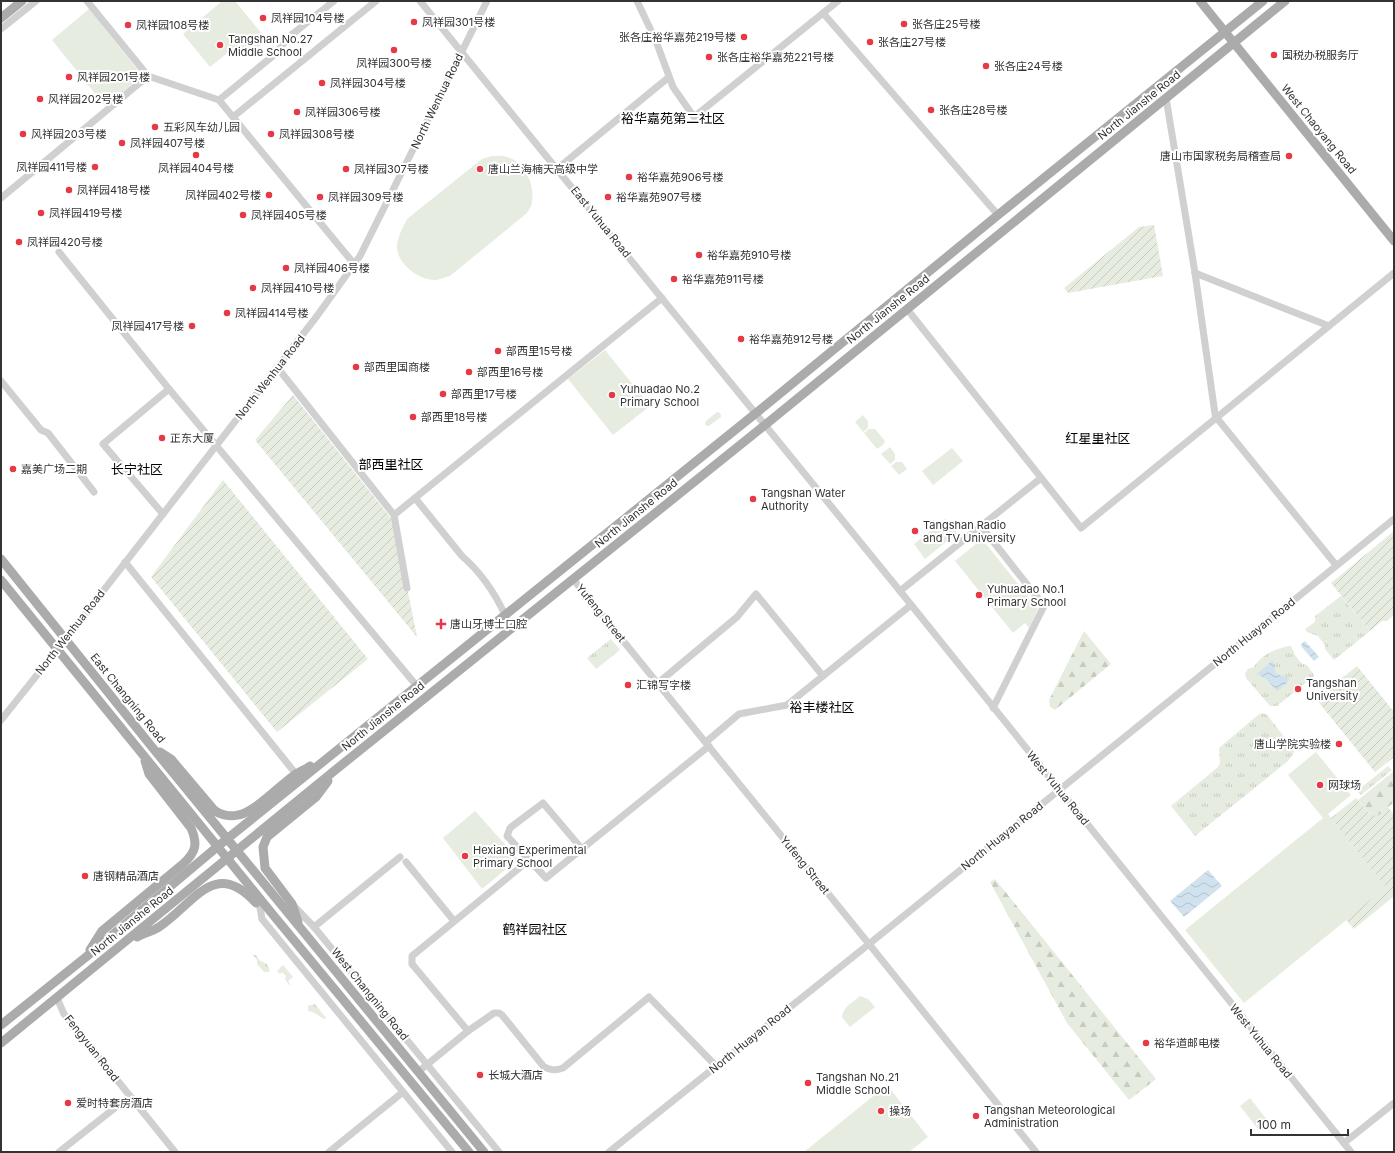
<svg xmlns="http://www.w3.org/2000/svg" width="1395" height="1153" viewBox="0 0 1395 1153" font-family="Inter,'Noto Sans SC',sans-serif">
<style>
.grass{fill:url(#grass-tufts)}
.forest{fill:url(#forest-firs)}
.park{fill:#e6ecdf}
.garden{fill:url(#garden-furrows)}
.water{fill:url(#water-waves)}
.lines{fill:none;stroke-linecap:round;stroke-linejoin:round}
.minor{stroke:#d0d0d0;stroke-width:7}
.major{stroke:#ababab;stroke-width:9}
.poi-dot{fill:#e63946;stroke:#fff;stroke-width:1.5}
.labels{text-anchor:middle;stroke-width:4;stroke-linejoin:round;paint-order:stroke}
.poi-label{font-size:11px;fill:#333;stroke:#fff;text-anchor:start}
.street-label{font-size:11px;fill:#333;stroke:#fff}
.quarter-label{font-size:13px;fill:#000;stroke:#fff}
</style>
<defs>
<pattern id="grass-tufts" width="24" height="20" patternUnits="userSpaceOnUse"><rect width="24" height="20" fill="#e6ecdf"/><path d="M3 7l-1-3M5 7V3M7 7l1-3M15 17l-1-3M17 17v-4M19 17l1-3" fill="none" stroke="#c6cbc0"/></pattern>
<pattern id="forest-firs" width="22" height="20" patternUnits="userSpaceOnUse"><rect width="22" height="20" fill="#e6ecdf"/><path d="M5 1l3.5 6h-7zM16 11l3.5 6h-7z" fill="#c6cbc0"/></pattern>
<pattern id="garden-furrows" width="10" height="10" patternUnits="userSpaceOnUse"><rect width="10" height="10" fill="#e6ecdf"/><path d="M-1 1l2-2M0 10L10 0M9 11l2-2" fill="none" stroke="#c6cbc0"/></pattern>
<pattern id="water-waves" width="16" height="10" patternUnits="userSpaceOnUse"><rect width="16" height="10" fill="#cfe2ee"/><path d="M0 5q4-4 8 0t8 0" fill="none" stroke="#b2c2cd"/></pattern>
</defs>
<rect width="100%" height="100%" fill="#fff"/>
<!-- grass -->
<g class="grass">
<path d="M1341,596l29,35 -36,29 -9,-11v-4l-7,-9 -11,-4 -2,-3 10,-7v-6z"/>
<path d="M611,639l9,11 -24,19 -9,-11z"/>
<path d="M1288,646h3l4,9 7,9 5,1 7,10 -1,2 -36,29h-7l-24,-28 -1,-4 3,-5 6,-2c8,-14 21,-17 34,-21z"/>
<path d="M1263,713l4,2 28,36 -7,10 -93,75 -24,-30 47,-39 2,-4 -1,-15 39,-33z"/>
<path d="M1388,766l4,4 -31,25 -4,-4z"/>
<path d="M253,955h3l3,5 8,4 3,7 -2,1h-4l-7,-8v-4z"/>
<path d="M283,965l10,12 -5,4 2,3 -1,1 -4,-6 1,-3 -4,-4 -2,2 -3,-3z"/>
<path d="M315,1004l11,14 -2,1 -11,-7 -5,-1v-5z"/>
</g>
<!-- forest -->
<g class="forest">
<path d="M1084,631l27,33 -56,46 -5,-3 -1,-7z"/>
<path d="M1394,771v31l-16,14 -8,-2 -12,-14z"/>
<path d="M995,879l161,200 -27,21 -62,-77 -77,-141z"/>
</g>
<!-- park -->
<g class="park">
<path d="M222,1h13l32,39 -21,17 -10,-11 -26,21 -27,-33z"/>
<path d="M89,9l52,65 -1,4 -35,28 -53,-66z"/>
<path d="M492,156c5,0 11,-1 15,1 18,5 28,28 25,45 0,4 -3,7 -5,11l-77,63c-5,1 -11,4 -15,4 -17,0 -39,-17 -38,-35 1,-9 6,-18 10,-26l75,-60z"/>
<path d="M605,350l45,56 -37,29 -45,-56z"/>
<path d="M717,412h2l2,3v2l-12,9h-2l-2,-2 1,-3z"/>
<path d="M863,415l5,6v7l-5,4 -8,-10z"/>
<path d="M869,429h6l10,12 -2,4 -6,4 -13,-16z"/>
<path d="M890,447l5,7v6l-5,4 -9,-10z"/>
<path d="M952,448l11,13 -30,24 -11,-14z"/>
<path d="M896,462h6l5,7 -8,6 -8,-9z"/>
<path d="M945,519l12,14 -32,26 -11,-15z"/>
<path d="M982,539l56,70 -9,19 -4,-5 -12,10 -58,-72z"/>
<path d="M1316,752l35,43 -23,19 59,73 -143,116 -59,-73 138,-112 -35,-43z"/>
<path d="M475,811l43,48 -36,30 -39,-51z"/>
<path d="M860,996l8,3 7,8 -25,20 -8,-10c1,-10 11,-15 18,-21z"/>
<path d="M887,1085l41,52 -19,15h-105z"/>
<path d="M1250,1098l18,23 -10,8 -18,-23z"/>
</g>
<!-- garden -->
<g class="garden">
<path d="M1154,225l9,51 -95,17 -4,-5 75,-61z"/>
<path d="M293,395l101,127 23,115 -162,-197z"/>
<path d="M223,480l145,179 -91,73 -126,-155z"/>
<path d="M1394,531v84l-7,6h-5l-12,10 -39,-48z"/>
<path d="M1357,666l37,46v45l-19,15 -59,-73z"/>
<path d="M1356,798l14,16 8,2 10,-9 6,8v81l-40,33 -8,-9 40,-33 -55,-69z"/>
</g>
<!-- water -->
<g class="water">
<path d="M1305,641l14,16 -5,4 -13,-15 1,-3z"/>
<path d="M1273,660l2,12 2,2 10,3 2,2 -2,4 -10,8 -11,-12 -9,-5z"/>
<path d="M1208,870l14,16 -38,31 -14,-16z"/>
</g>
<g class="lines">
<!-- minor -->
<g class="minor">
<path d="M87,1l61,75 71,24 136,165"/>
<path d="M420,1l480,590 451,561"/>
<path d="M637,1l19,40 17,46 21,30 144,-116"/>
<path d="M823,13l175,202"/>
<path d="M1,29l35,-28"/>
<path d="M1166,98l29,175 20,141 1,3 120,148"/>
<path d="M219,100l55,-45 16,-19 44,-35"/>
<path d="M233,117l143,-116"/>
<path d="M557,169l112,-92"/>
<path d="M1,198l147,-122"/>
<path d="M59,252l110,137 247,296"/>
<path d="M1195,273l134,53"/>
<path d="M907,309l174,219 313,-255"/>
<path d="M277,367l117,148 268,-217"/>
<path d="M1,381l40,49 7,3 46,59"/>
<path d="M415,498l47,58c17,15 33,37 43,59"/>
<path d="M163,514l-60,-70 66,-55"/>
<path d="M394,515l13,73"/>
<path d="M981,526l63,80 -51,102"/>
<path d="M125,562l171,212"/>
<path d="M573,579l296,365 167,208"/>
<path d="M900,591l141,-113"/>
<path d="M658,683l79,-66 19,-23 67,82"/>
<path d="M1,720l64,-80 252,-324 43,-60 127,-255"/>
<path d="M706,742l33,-28 48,-9 124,-100"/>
<path d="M582,849l-39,-46 -33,25 -3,8 39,42 163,-132"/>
<path d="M406,862l48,59"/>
<path d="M293,905l21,22 185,225"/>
<path d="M260,908l2,11 190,233"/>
<path d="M314,927l86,-70"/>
<path d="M57,998l7,16 111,138"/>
<path d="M468,1031l-56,-67v-8l111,-91"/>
<path d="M418,1072l50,-41 26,-18h5l3,2 42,52c7,3 11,4 19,1l86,-71 67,69"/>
<path d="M1344,1143l50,-40"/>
<path d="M59,1152l71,-56"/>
<path d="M329,1152l74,-60"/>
<path d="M609,1152l260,-208 525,-425"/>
</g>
<!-- major -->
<g class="major">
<path d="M1200,1l194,240"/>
<path d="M1,18l21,-17"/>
<path d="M1,559l151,188 332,405"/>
<path d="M1,580l273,336 195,236"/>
<path d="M160,752l11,7 43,51c6,5 16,7 24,5 16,-2 43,-31 58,-41 5,-3 10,-5 14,-8"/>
<path d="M298,922l-6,-18 -27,-36 -2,-21 4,-10 49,-40 12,-16"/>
<path d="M137,937c7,-4 16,-6 22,-10 35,-23 55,-70 97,-24"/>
<path d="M90,950l12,-19 81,-67c13,-12 15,-20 8,-36l-42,-54 -4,-13"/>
<path d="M1,1025l85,-68 131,-110 549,-442 232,-190 265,-214"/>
<path d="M1,1043l338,-276 426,-342 520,-424"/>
</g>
</g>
<!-- markers -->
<g class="poi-dot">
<circle cx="263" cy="18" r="4"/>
<circle cx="414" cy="22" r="4"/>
<circle cx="904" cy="24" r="4"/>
<circle cx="128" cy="25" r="4"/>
<circle cx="744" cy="37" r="4"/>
<circle cx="870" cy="42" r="4"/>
<circle cx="220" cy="45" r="4"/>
<circle cx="394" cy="50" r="4"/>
<circle cx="1274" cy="55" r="4"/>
<circle cx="709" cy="57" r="4"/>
<circle cx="986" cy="66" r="4"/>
<circle cx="69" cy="77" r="4"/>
<circle cx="322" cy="83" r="4"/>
<circle cx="40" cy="99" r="4"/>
<circle cx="931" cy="110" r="4"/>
<circle cx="297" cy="112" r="4"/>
<circle cx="155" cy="127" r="4"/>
<circle cx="23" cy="134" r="4"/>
<circle cx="271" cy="134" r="4"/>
<circle cx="122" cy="143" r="4"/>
<circle cx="196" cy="155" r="4"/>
<circle cx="1289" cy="156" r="4"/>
<circle cx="95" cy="167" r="4"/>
<circle cx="346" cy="169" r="4"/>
<circle cx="480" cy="169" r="4"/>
<circle cx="629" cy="177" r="4"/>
<circle cx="69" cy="190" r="4"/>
<circle cx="269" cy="195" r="4"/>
<circle cx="320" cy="197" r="4"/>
<circle cx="608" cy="197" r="4"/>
<circle cx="41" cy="213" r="4"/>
<circle cx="243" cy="215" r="4"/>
<circle cx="19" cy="242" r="4"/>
<circle cx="699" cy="255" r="4"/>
<circle cx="286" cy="268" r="4"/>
<circle cx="674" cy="279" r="4"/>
<circle cx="253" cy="288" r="4"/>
<circle cx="227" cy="313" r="4"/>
<circle cx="192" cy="326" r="4"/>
<circle cx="741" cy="339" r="4"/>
<circle cx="498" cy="351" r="4"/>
<circle cx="356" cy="367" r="4"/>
<circle cx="469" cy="372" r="4"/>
<circle cx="443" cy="394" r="4"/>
<circle cx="612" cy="395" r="4"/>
<circle cx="413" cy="417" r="4"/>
<circle cx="162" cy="438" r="4"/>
<circle cx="13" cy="469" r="4"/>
<circle cx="753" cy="499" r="4"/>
<circle cx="915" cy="531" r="4"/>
<circle cx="979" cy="595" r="4"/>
<path d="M439 618h4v4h4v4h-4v4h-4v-4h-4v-4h4z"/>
<circle cx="628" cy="685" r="4"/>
<circle cx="1298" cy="689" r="4"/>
<circle cx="1339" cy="744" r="4"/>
<circle cx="1320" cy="785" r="4"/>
<circle cx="465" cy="856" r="4"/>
<circle cx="85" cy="876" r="4"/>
<circle cx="1146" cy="1043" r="4"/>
<circle cx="480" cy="1075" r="4"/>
<circle cx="808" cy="1083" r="4"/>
<circle cx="68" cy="1103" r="4"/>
<circle cx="881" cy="1111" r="4"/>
<circle cx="976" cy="1116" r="4"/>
</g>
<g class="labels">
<!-- poi labels -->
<g class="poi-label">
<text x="271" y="22">凤祥园104号楼</text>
<text x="422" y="26">凤祥园301号楼</text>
<text x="912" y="28">张各庄25号楼</text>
<text x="136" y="29">凤祥园108号楼</text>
<text x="736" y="41" text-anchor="end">张各庄裕华嘉苑219号楼</text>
<text x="228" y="43">Tangshan No.27<tspan x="228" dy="13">Middle School</tspan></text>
<text x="878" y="46">张各庄27号楼</text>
<text x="1282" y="59">国税办税服务厅</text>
<text x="717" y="61">张各庄裕华嘉苑221号楼</text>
<text x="394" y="67" text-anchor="middle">凤祥园300号楼</text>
<text x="994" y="70">张各庄24号楼</text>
<text x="77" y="81">风祥园201号楼</text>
<text x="330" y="87">凤祥园304号楼</text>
<text x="48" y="103">风祥园202号楼</text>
<text x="939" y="114">张各庄28号楼</text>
<text x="305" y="116">凤祥园306号楼</text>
<text x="163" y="131">五彩风车幼儿园</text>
<text x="31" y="138">风祥园203号楼</text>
<text x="279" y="138">凤祥园308号楼</text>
<text x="130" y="147">凤祥园407号楼</text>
<text x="1281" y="160" text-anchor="end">唐山市国家税务局稽查局</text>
<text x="87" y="171" text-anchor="end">凤祥园411号楼</text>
<text x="196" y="172" text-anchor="middle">凤祥园404号楼</text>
<text x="354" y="173">凤祥园307号楼</text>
<text x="488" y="173">唐山兰海楠天高级中学</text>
<text x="637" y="181">裕华嘉苑906号楼</text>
<text x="77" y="194">凤祥园418号楼</text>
<text x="261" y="199" text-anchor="end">凤祥园402号楼</text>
<text x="328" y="201">凤祥园309号楼</text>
<text x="616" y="201">裕华嘉苑907号楼</text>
<text x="49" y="217">凤祥园419号楼</text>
<text x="251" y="219">凤祥园405号楼</text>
<text x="27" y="246">凤祥园420号楼</text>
<text x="707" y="259">裕华嘉苑910号楼</text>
<text x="294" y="272">凤祥园406号楼</text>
<text x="682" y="283">裕华嘉苑911号楼</text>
<text x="261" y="292">凤祥园410号楼</text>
<text x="235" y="317">凤祥园414号楼</text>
<text x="184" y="330" text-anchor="end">凤祥园417号楼</text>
<text x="749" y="343">裕华嘉苑912号楼</text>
<text x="506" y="355">部西里15号楼</text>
<text x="364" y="371">部西里国商楼</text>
<text x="477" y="376">部西里16号楼</text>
<text x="620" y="393">Yuhuadao No.2<tspan x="620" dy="13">Primary School</tspan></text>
<text x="451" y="398">部西里17号楼</text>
<text x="421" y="421">部西里18号楼</text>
<text x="170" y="442">正东大厦</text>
<text x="21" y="473">嘉美广场二期</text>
<text x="761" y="497">Tangshan Water<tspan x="761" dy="13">Authority</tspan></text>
<text x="923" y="529">Tangshan Radio<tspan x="923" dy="13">and TV University</tspan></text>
<text x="987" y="593">Yuhuadao No.1<tspan x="987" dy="13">Primary School</tspan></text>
<text x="450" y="628">唐山牙博士口腔</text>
<text x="1306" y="687">Tangshan<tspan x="1306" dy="13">University</tspan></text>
<text x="636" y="689">汇锦写字楼</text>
<text x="1331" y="748" text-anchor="end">唐山学院实验楼</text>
<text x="1328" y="789">网球场</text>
<text x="473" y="854">Hexiang Experimental<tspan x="473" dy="13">Primary School</tspan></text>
<text x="93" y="880">唐钢精品酒店</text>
<text x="1154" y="1047">裕华道邮电楼</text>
<text x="488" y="1079">长城大酒店</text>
<text x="816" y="1081">Tangshan No.21<tspan x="816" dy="13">Middle School</tspan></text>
<text x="76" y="1107">爱时特套房酒店</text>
<text x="984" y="1114">Tangshan Meteorological<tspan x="984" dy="13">Administration</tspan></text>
<text x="889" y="1115">操场</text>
</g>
<!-- street labels -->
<g class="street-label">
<text transform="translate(437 101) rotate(-64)" y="4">North Wenhua Road</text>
<text transform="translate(1139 105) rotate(-39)" y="4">North Jianshe Road</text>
<text transform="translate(1319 129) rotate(51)" y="4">West Chaoyang Road</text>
<text transform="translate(601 222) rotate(51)" y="4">East Yuhua Road</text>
<text transform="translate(888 309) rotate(-39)" y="4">North Jianshe Road</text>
<text transform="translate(270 377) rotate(-52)" y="4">North Wenhua Road</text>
<text transform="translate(636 513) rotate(-39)" y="4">North Jianshe Road</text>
<text transform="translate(601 613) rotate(51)" y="4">Yufeng Street</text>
<text transform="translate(70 632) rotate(-52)" y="4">North Wenhua Road</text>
<text transform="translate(1254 632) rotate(-39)" y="4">North Huayan Road</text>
<text transform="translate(128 698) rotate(51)" y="4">East Changning Road</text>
<text transform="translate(383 716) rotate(-39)" y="4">North Jianshe Road</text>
<text transform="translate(1058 788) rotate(51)" y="4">West Yuhua Road</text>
<text transform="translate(1002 836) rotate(-39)" y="4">North Huayan Road</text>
<text transform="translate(805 865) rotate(51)" y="4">Yufeng Street</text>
<text transform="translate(132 921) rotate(-39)" y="4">North Jianshe Road</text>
<text transform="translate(370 994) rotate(51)" y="4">West Changning Road</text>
<text transform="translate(750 1039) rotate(-39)" y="4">North Huayan Road</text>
<text transform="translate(1261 1041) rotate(51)" y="4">West Yuhua Road</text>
<text transform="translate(92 1048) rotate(52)" y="4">Fengyuan Road</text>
</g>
<!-- quarter labels -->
<g class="quarter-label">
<text x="673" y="123">裕华嘉苑第二社区</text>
<text x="1098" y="443">红星里社区</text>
<text x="391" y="469">部西里社区</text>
<text x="137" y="474">长宁社区</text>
<text x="822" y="712">裕丰楼社区</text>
<text x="535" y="934">鹤祥园社区</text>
</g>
</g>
<!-- border -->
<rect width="1395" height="1153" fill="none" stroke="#333333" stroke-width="4"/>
<!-- scale -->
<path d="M1251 1129v6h97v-6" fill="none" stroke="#333333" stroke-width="2"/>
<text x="1257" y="1129" font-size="12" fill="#333333" stroke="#ffffff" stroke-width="3" paint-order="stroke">100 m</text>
</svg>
